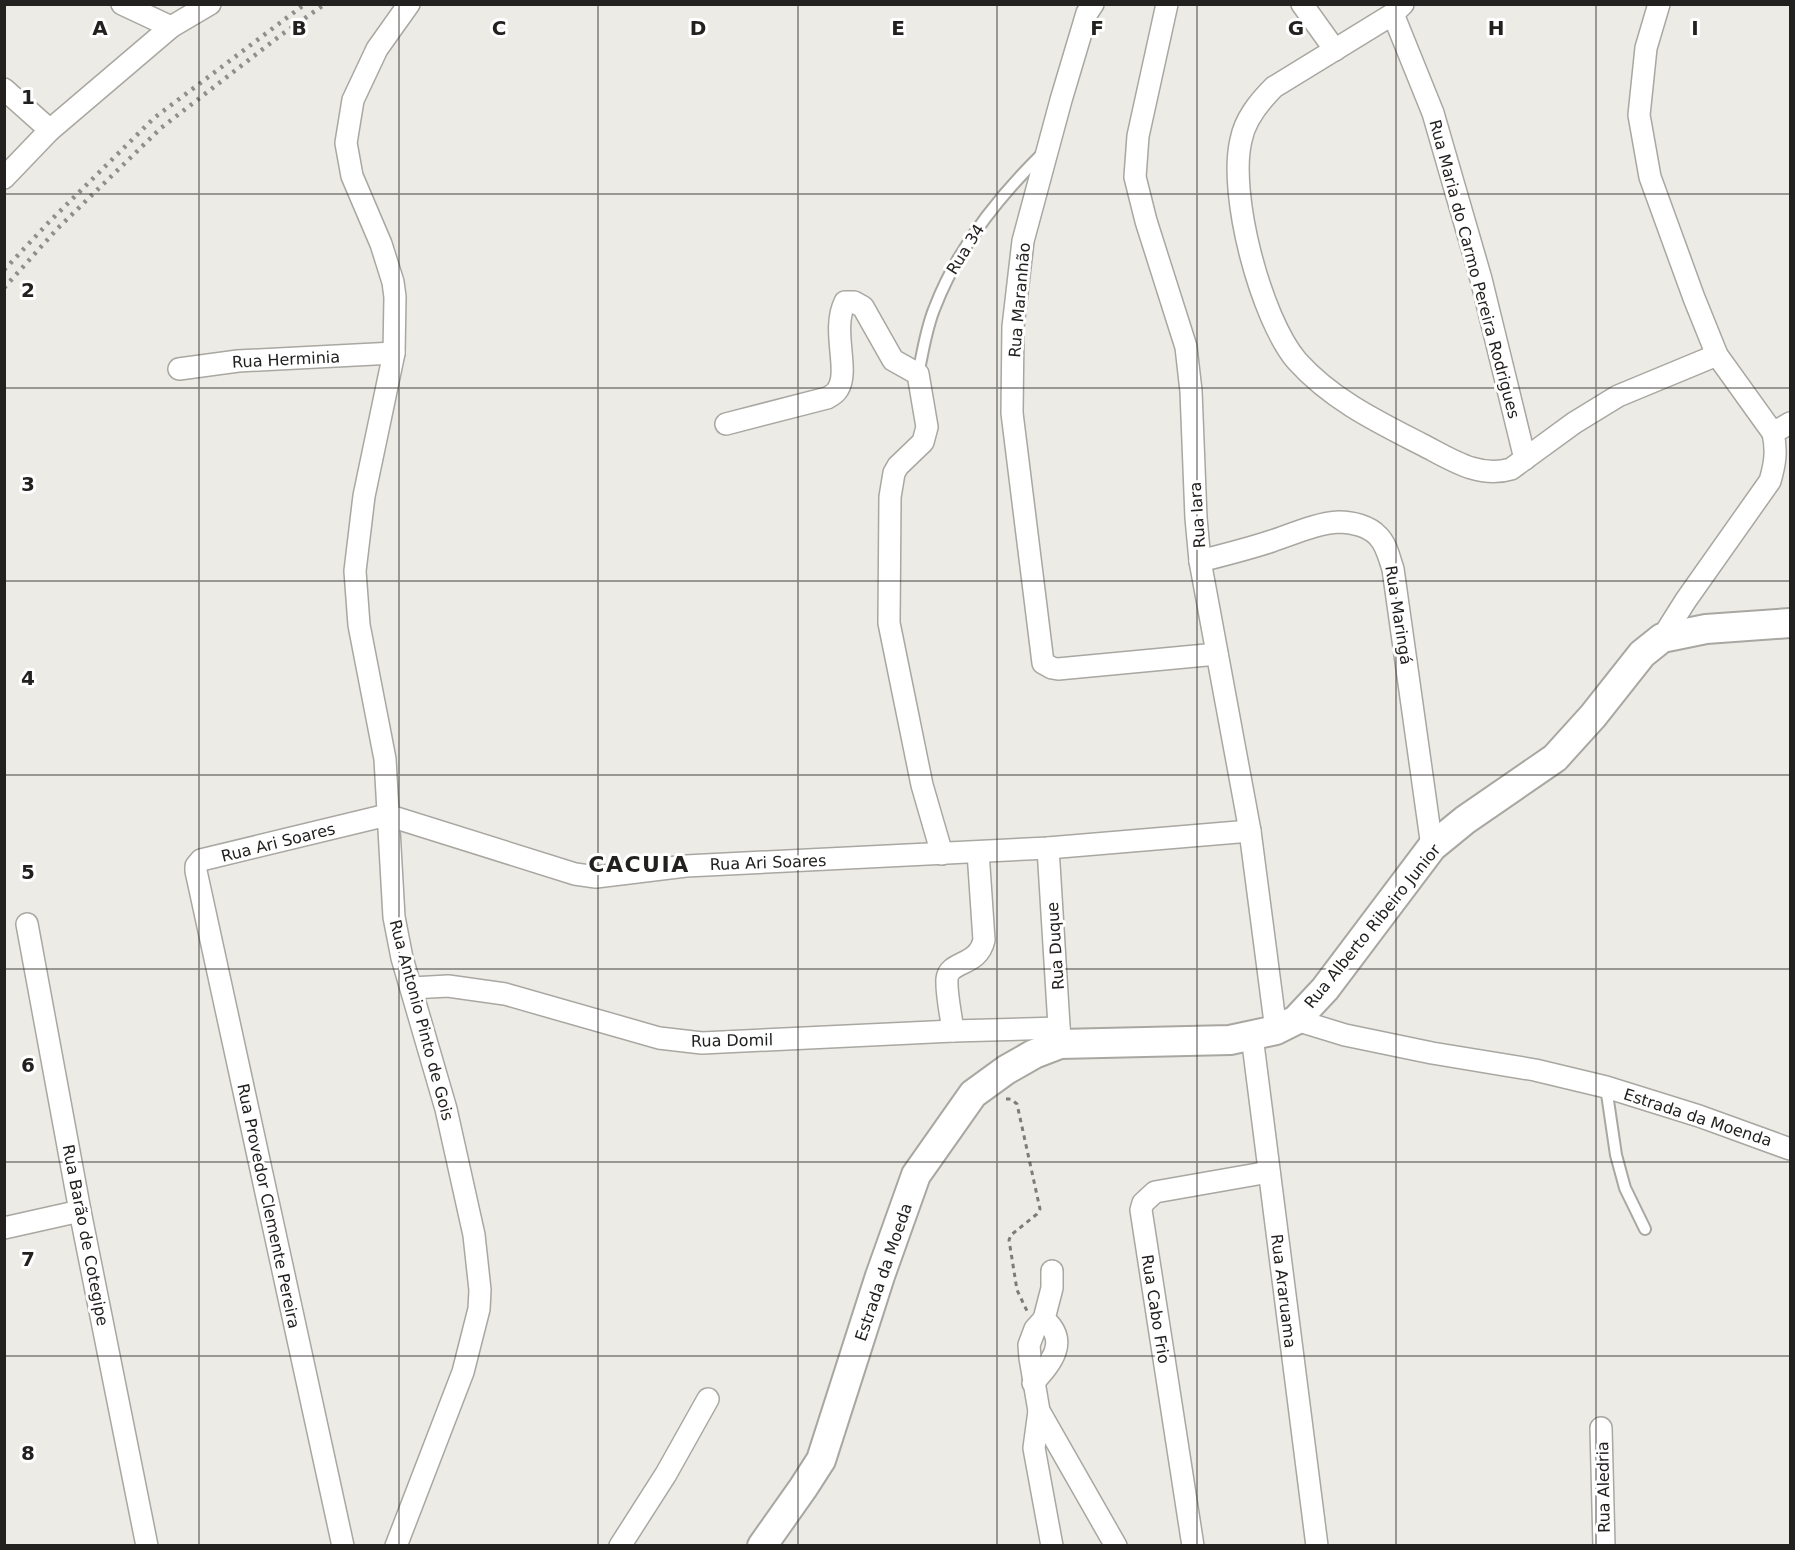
<svg xmlns="http://www.w3.org/2000/svg" width="1795" height="1550" viewBox="0 0 1795 1550" font-family="'DejaVu Sans',sans-serif">
<style>
.lines{fill:none;stroke-linecap:round;stroke-linejoin:round}
.lane-casing{stroke:#a9a7a1;stroke-width:14}
.street-casing{stroke:#a9a7a1;stroke-width:24}
.secondary-casing{stroke:#a9a7a1;stroke-width:32}
.path{stroke:#7e7c79;stroke-width:3;stroke-dasharray:4.5 4.5;stroke-linecap:butt}
.lane{stroke:#fff;stroke-width:10}
.street{stroke:#fff;stroke-width:21}
.secondary{stroke:#fff;stroke-width:28}
.rail{stroke:#918f8b;stroke-width:4.5;stroke-dasharray:3 6;stroke-linecap:butt}
.grid{fill:none;stroke:#22211f;stroke-width:1.5;stroke-opacity:0.55}
.labels{text-anchor:middle;stroke-width:6;stroke-linejoin:round;paint-order:stroke}
.street-label{font-size:16px;fill:#22211f;stroke:#fff}
.district-label{font-size:22px;font-weight:bold;letter-spacing:1.5px;fill:#22211f;stroke:#fff}
.grid-label{font-size:20px;text-anchor:middle;font-weight:bold;fill:#22211f;stroke:#fff;stroke-width:6;stroke-linejoin:round;paint-order:stroke}
</style>
<rect width="100%" height="100%" fill="#edebe5"/>
<g class="lines">
<defs>
<g id="lane">
<path d="M918,374c5,-22 8,-46 17,-67 23,-60 63,-110 109,-155"/>
<path d="M1606,1087l10,68 9,33 20,41"/>
</g>
<g id="street">
<path d="M122,4l49,23 39,-23"/>
<path d="M1093,4l-6,9 -26,87 -38,141 -10,86 -1,86 31,250 9,5 6,1 159,-15"/>
<path d="M1167,4l-29,132 -3,41 11,44 40,126 5,44 5,127 4,43 50,270 26,199"/>
<path d="M1302,4l33,46"/>
<path d="M1403,4l-10,10 -119,73c-15,15 -29,32 -33,53 -13,54 20,179 56,221 34,38 79,60 124,83 28,14 57,35 90,25l63,-46 44,-27 99,-41"/>
<path d="M1659,4l-13,44 -7,67 11,62 44,121 23,57 56,78"/>
<path d="M1393,14l40,99 48,166 44,180"/>
<path d="M4,89l46,41"/>
<path d="M4,178l46,-48 121,-103"/>
<path d="M179,369l59,-8 156,-8"/>
<path d="M726,424l101,-26c4,-2 9,-5 11,-9 12,-19 -7,-59 7,-87h9l9,5 30,53 25,14 9,53 -4,15 -25,24 -4,7 -4,24 -1,126 33,162 20,69"/>
<path d="M1200,561c24,-6 48,-12 72,-20 21,-7 45,-18 67,-19 13,0 30,4 39,14 9,9 11,22 15,33l39,278"/>
<path d="M1662,638l24,-38 84,-119c5,-17 7,-30 3,-48l17,-10"/>
<path d="M1048,848l12,194"/>
<path d="M27,924l53,287 67,335"/>
<path d="M412,988l36,-2 57,8 154,44 43,5 251,-12 106,-3"/>
<path d="M1296,1020l49,15 87,18 103,17 71,17 93,29 91,33"/>
<path d="M953,1031c-2,-16 -7,-38 -6,-52 2,-19 31,-12 37,-39l-6,-88"/>
<path d="M1252,1036l65,510"/>
<path d="M4,1228l76,-17"/>
<path d="M1044,1319l-9,10 -6,16 1,13 9,53 77,135"/>
<path d="M1033,1383c18,-20 37,-41 11,-64l8,-31v-17"/>
<path d="M1039,1411l-5,37 18,98"/>
<path d="M1601,1428l3,118"/>
<path d="M343,1546l-147,-675v-5l5,-6 186,-45 188,59 21,3 90,-11 362,-18 202,-17"/>
<path d="M396,1546l67,-174 16,-63 1,-19 -6,-55 -28,-126 -44,-151 -8,-41 -9,-158 -26,-134 -4,-54 9,-75 30,-143 1,-56 -2,-15 -12,-38 -29,-68 -6,-33 7,-43 24,-51 32,-45"/>
<path d="M620,1546l46,-72 42,-75"/>
<path d="M1193,1546l-52,-336 2,-7 12,-11 114,-20"/>
</g>
<path id="secondary" d="M762,1546l41,-58 18,-28 59,-184 36,-101 57,-81 33,-24 28,-16 26,-10 170,-4 46,-10 20,-10 29,-31 107,-142 33,-27 90,-62 38,-42 49,-62 20,-16 44,-9 84,-6"/>
</defs>
<!-- lane casing -->
<use href="#lane" class="lane-casing"/>
<!-- street casing -->
<use href="#street" class="street-casing"/>
<!-- secondary casing -->
<use href="#secondary" class="secondary-casing"/>
<!-- path -->
<path class="path" d="M1006,1099h5l6,5 23,105 -3,5 -26,21 -2,5 8,50 10,21"/>
<!-- lane -->
<use href="#lane" class="lane"/>
<!-- street -->
<use href="#street" class="street"/>
<!-- secondary -->
<use href="#secondary" class="secondary"/>
<!-- rail -->
<g class="rail">
<path d="M4,270l45,-48 105,-104 151,-114"/>
<path d="M4,288l53,-59 104,-101 120,-93 44,-31"/>
</g>
</g>
<!-- grid -->
<path class="grid" d="M199,4v1542M399,4v1542M598,4v1542M798,4v1542M997,4v1542M1197,4v1542M1396,4v1542M1596,4v1542M4,194h1786M4,388h1786M4,581h1786M4,775h1786M4,969h1786M4,1162h1786M4,1356h1786"/>
<g class="labels">
<!-- street labels -->
<g class="street-label">
<text transform="translate(965 249) rotate(-58)" y="6">Rua 34</text>
<text transform="translate(1475 269) rotate(75)" y="6">Rua Maria do Carmo Pereira Rodrigues</text>
<text transform="translate(1019 300) rotate(-85)" y="6">Rua Maranhão</text>
<text transform="translate(286 359) rotate(-3)" y="6">Rua Herminia</text>
<text transform="translate(1197 515) rotate(-94)" y="6">Rua Iara</text>
<text transform="translate(1399 615) rotate(81)" y="6">Rua Maringá</text>
<text transform="translate(278 842) rotate(-14)" y="6">Rua Ari Soares</text>
<text transform="translate(768 862) rotate(-2)" y="6">Rua Ari Soares</text>
<text transform="translate(1372 926) rotate(-51)" y="6">Rua Alberto Ribeiro Junior</text>
<text transform="translate(1055 946) rotate(-94)" y="6">Rua Duque</text>
<text transform="translate(422 1020) rotate(75)" y="6">Rua Antonio Pinto de Gois</text>
<text transform="translate(732 1040) rotate(-1)" y="6">Rua Domil</text>
<text transform="translate(1698 1117) rotate(18)" y="6">Estrada da Moenda</text>
<text transform="translate(269 1206) rotate(78)" y="6">Rua Provedor Clemente Pereira</text>
<text transform="translate(86 1235) rotate(79)" y="6">Rua Barão de Cotegipe</text>
<text transform="translate(883 1272) rotate(-71)" y="6">Estrada da Moeda</text>
<text transform="translate(1284 1291) rotate(83)" y="6">Rua Araruama</text>
<text transform="translate(1156 1309) rotate(81)" y="6">Rua Cabo Frio</text>
<text transform="translate(1603 1487) rotate(-91)" y="6">Rua Aledria</text>
</g>
<!-- district labels -->
<g class="district-label">
<text x="639" y="872">CACUIA</text>
</g>
</g>
<g class="grid-label">
<text x="100" y="35">A</text>
<text x="299" y="35">B</text>
<text x="499" y="35">C</text>
<text x="698" y="35">D</text>
<text x="898" y="35">E</text>
<text x="1097" y="35">F</text>
<text x="1296" y="35">G</text>
<text x="1496" y="35">H</text>
<text x="1695" y="35">I</text>
<text x="28" y="104">1</text>
<text x="28" y="297">2</text>
<text x="28" y="491">3</text>
<text x="28" y="685">4</text>
<text x="28" y="879">5</text>
<text x="28" y="1072">6</text>
<text x="28" y="1266">7</text>
<text x="28" y="1460">8</text>
</g>
<!-- border -->
<rect width="1795" height="1550" fill="none" stroke="#22211f" stroke-width="12"/>
</svg>
